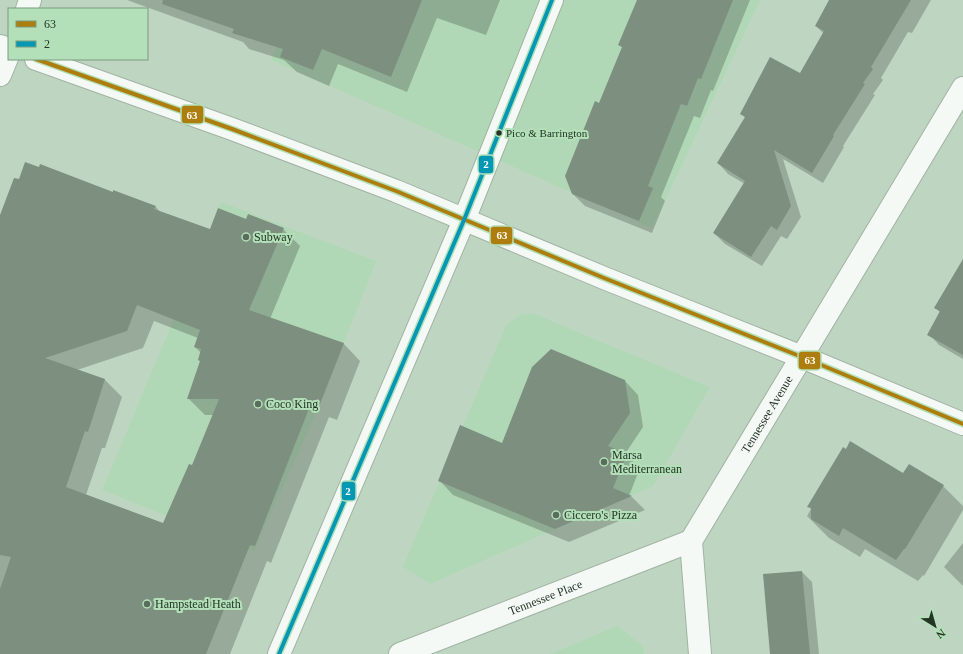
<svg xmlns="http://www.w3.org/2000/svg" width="963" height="654" viewBox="0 0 963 654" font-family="'Times New Roman',serif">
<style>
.built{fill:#b1d8b6}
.shadow{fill:#0003;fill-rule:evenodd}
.building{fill:#7d9080;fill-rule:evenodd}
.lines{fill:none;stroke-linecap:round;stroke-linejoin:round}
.street-casing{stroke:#a0b3a2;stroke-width:24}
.secondary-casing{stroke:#a0b3a2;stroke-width:24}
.street{stroke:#f5f9f6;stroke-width:22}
.secondary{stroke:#f5f9f6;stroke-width:22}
.bus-1-casing{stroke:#b3e0b9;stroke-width:7}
.bus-2-casing{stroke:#b3e0b9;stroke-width:7}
.bus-1{stroke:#ad7e0d;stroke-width:4}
.bus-2{stroke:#0598b5;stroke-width:4}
.bus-dot{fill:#243526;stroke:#b3e0b9;stroke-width:1.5}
.poi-dot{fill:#5a6d5c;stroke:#b3e0b9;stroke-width:1.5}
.labels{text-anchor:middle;stroke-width:4;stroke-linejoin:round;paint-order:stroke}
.bus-label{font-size:11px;fill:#243526;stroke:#b3e0b9;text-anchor:start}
.poi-label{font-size:12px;fill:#243526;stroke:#b3e0b9;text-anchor:start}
.street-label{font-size:12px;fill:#243526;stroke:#b3e0b9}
.line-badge{stroke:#b3e0b9;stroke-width:1.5}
.badge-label{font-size:11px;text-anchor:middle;font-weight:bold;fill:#fff}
</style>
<rect width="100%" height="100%" fill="#bed6c1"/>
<!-- built -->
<g class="built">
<path d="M296,0h464l-108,228 -381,-168z"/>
<path d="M221,202l155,59 -56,143 -66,147 -152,-61 72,-171z"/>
<path d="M532,313l178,74 -57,99 -223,98 -27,-17 103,-242 14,-10z"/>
<path d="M617,626l26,20 1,8h-94z"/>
</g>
<!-- shadow -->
<g class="shadow">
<path d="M127,0h373l-14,35 -49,-17 -30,74 -69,-28 -9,22 -32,-14 -13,-12 -35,-11 -6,-7z"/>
<path d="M638,0h112l-37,91 -2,-1 -11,28 -6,-2 -33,81 4,4 -13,32 -67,-27 -13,-13 28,-89 23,-56 -3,-3z"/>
<path d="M830,0h101l-19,33 -4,-1 -27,46 2,2 -10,14 2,1 -32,51 1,1 -21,36 -40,-24 18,58 -14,22 -6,-3 -19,30 -37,-22 -11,-11 31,-49 -17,-10 -10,-11 28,-45 -4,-4 59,-39 23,-41 -8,-8z"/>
<path d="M113,193l42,13 6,7 50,18 35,-11 37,9 17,17 -30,73 74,25 16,17 -23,59 -8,-3 -58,146 -4,-2 -37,93h-230v-438zM154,321l44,17 -3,9 6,6 -2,7 2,2 -13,36 17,17h8l-20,51 -29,58 -78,-29 16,-47h3l17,-51 -17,-17 -28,-10 66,-22z"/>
<path d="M963,284v75l-24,-14 -10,-11 12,-21 -6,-5z"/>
<path d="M625,381l13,14 5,32 -18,27 15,14 -11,28 3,1 13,13 -76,32 -116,-47 -13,-14 63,-37z"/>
<path d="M903,475l40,11 20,20v4l-39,66 -1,-1 -5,6 -53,-32 -5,8 -31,-19 -22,-22 4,-7 -3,-3z"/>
<path d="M963,543v43l-19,-19z"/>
<path d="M802,572l10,10 7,72h-48z"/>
</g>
<!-- building -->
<g class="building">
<path d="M163,0h259l-31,77 -69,-28 -9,21 -33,-13 3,-8 -51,-16 2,-4 -72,-25z"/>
<path d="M637,0h96l-32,79 -3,-1 -11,28 -6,-2 -33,82 5,2 -14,33 -67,-27 -7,-18 30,-75 4,2 23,-56 -4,-2z"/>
<path d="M829,0h82l-40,67 2,2 -10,14 2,1 -32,51 1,1 -22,37 -38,-23 17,56 -14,24 -6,-4 -20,31 -38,-24 32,-52 -28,-18 28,-46 -5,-3 30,-57 30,16 24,-42 -9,-5z"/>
<path d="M25,162l14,5 1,-3 73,28v-2l43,16 -2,3 56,20 8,-21 28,11 2,-5 36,14 -35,82 95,33 -24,61 -8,-3 -57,145 -5,-1 -44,109h-206v-65l11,-32 -11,-2v-340l14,-37 5,1zM137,305l63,25 -6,17 7,2 -3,11 2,1 -13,38h32l-27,66 -3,-1 -26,59 -97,-36 19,-56 3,1 17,-53 -60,-21 82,-27z"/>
<path d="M963,259v96l-36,-20 13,-24 -6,-3z"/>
<path d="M551,349l74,31 5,33 -22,33 19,8 -14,34 19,8 -77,33 -117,-48 22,-56 42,18 30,-76z"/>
<path d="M850,441l53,32 6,-9 35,21 -39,64h-1l-8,11 -53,-32 -4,8 -28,-17v-11l-4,-1 36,-60 3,2z"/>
<path d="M802,571l8,83h-40l-7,-80z"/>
</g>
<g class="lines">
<defs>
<g id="street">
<path d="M27,9l3,-9"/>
<path d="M0,75l9,-22"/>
<path id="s1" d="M400,654l291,-113"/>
<path id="s2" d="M700,654l-9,-113 272,-453"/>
</g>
<g id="secondary">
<path d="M0,46l9,3"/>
<path d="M36,59l196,70 164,62 208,87 198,79 161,67"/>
<path d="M279,654l185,-434 88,-220"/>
</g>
</defs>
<!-- street casing -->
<use href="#street" class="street-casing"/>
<!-- secondary casing -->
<use href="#secondary" class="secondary-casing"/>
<!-- street -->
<use href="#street" class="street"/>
<!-- secondary -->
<use href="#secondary" class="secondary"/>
<defs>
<path id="bus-1" d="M36,59l196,70 164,62 208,87 198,79 161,67"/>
<path id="bus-2" d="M279,654l185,-434 88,-220"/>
</defs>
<!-- bus-1 casing -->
<use href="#bus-1" class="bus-1-casing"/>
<!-- bus-2 casing -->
<use href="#bus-2" class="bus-2-casing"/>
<!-- bus-1 -->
<use href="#bus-1" class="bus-1"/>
<!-- bus-2 -->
<use href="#bus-2" class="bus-2"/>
</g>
<!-- markers -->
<circle class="bus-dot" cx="499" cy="133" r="3.5"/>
<g class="poi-dot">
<circle cx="246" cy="237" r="4"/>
<circle cx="258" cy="404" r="4"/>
<circle cx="604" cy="462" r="4"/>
<circle cx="556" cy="515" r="4"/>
<circle cx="147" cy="604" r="4"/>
</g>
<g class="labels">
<!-- bus labels -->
<g class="bus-label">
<text x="506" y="137">Pico &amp; Barrington</text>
</g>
<!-- poi labels -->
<g class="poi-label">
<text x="254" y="241">Subway</text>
<text x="266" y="408">Coco King</text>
<text x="612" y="459">Marsa<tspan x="612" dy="14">Mediterranean</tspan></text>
<text x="564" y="519">Ciccero's Pizza</text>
<text x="155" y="608">Hampstead Heath</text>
</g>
<!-- street labels -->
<g class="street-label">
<text dy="4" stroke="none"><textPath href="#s2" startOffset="261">Tennessee Avenue</textPath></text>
<text dy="4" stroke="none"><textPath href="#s1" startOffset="156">Tennessee Place</textPath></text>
</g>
</g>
<g class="line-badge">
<rect x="181" y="105" width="23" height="19" rx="4" fill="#ad7e0d"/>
<rect x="478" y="155" width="16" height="19" rx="4" fill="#0598b5"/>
<rect x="490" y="226" width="23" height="19" rx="4" fill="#ad7e0d"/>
<rect x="798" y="351" width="23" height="19" rx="4" fill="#ad7e0d"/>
<rect x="341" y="481" width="15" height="20" rx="4" fill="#0598b5"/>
</g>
<g class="badge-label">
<text x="192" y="119">63</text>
<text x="486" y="168">2</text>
<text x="502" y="239">63</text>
<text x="810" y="364">63</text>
<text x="348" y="495">2</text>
</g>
<!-- legend -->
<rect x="8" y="8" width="140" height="52" fill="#b3e0b9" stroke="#7a9c7e"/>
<rect x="16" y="21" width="20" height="6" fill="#ad7e0d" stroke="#7a9c7e"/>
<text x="44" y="28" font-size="12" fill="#243526">63</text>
<rect x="16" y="41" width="20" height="6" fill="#0598b5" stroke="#7a9c7e"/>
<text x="44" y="48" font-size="12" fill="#243526">2</text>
<!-- north arrow -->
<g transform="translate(935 626) rotate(143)" stroke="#b3e0b9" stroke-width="3" paint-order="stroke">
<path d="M0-3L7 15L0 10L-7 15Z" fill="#243526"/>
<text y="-6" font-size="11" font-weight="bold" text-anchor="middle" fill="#243526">N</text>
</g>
</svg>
